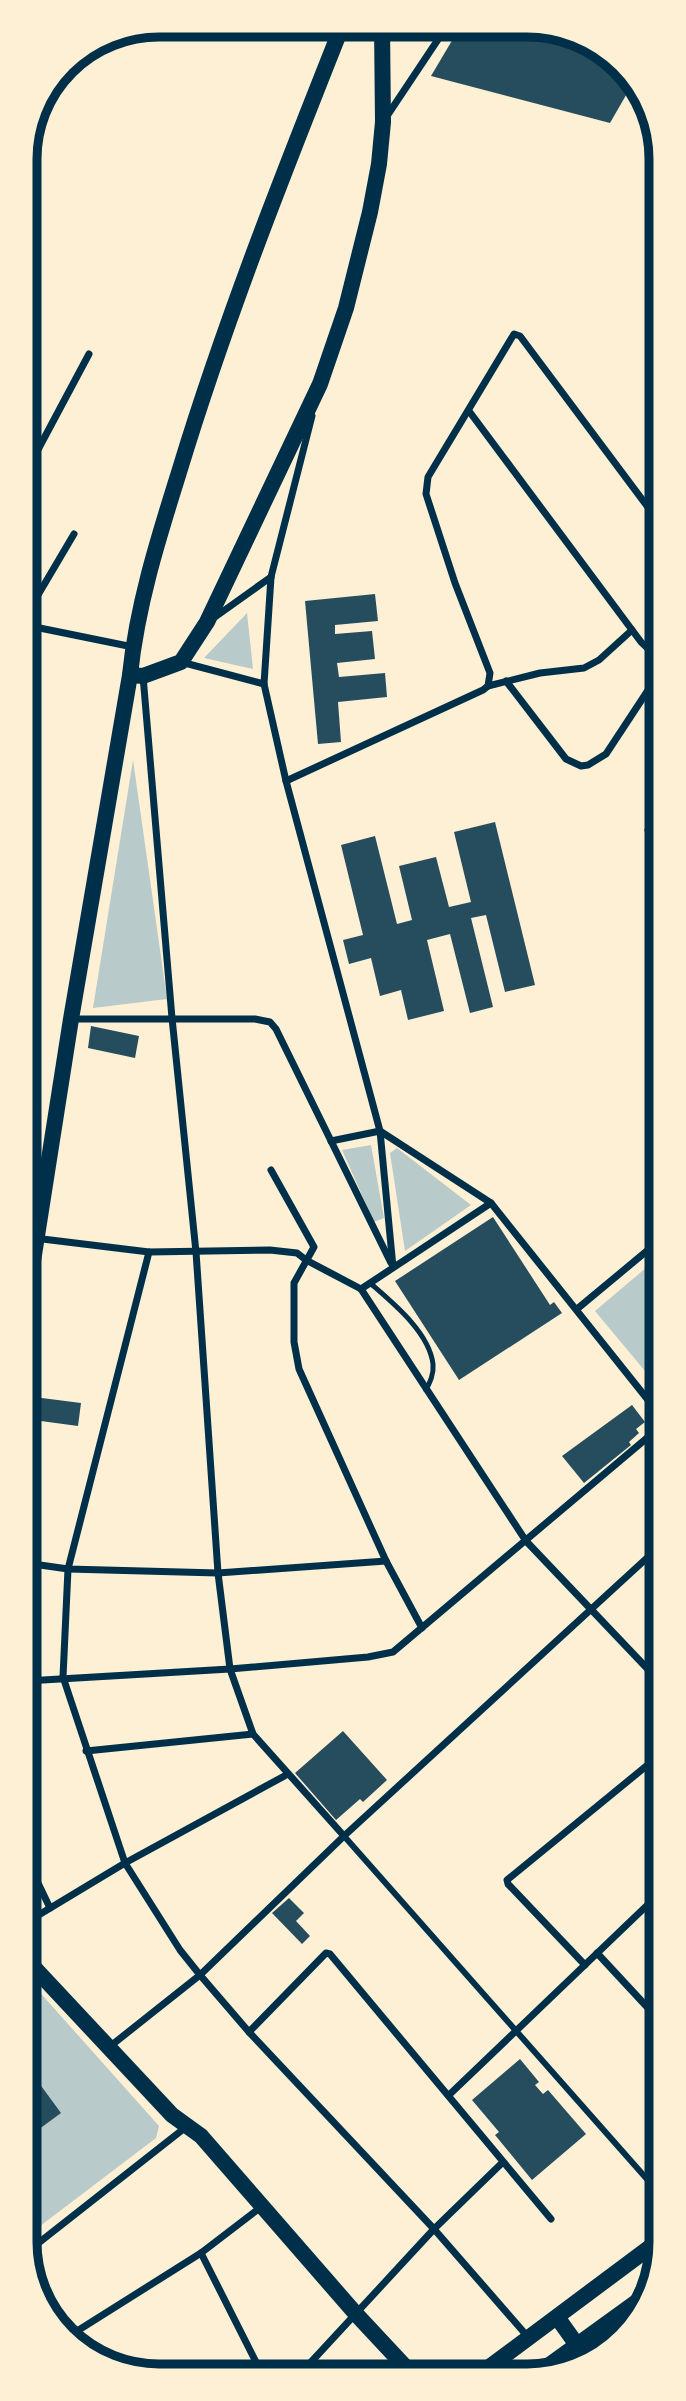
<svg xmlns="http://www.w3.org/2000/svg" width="686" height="2401" viewBox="0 0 686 2401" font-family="Signika,sans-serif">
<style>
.green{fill:#b9caca}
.building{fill:#264d5e}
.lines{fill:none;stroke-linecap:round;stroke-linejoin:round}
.service{stroke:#003049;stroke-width:5}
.pedestrian{stroke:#003049;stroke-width:6}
.minor{stroke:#003049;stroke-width:7}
.primary{stroke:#003049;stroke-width:16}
.rim{fill:none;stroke:#003049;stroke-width:9}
</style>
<rect width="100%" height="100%" fill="#fdf0d5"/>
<!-- green -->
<g class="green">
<path d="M247,613l6,56 -49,-11z"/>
<path d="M133,760l34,239 -74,9z"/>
<path d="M371,1145l13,73 -10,4 -32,-72z"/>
<path d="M397,1148l74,57 -66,46 -15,-98z"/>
<path d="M660,1256v133l-65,-78z"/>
<path d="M27,1978l132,148 -3,12 -129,98z"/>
</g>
<!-- building -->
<g class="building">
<path d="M460,27h93l69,37 11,19 -23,40 -179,-47z"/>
<path d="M375,594l3,27 -43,4v9l37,-3 3,28 -38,4 2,14 46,-4 2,24 -49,5 3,40 -23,2 -13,-143z"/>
<path d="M495,822l40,163 -30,7 -19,-77 -15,3 22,89 -23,6 -20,-79 -23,6 17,71 -36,9 -7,-30 -21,6 -9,-38 -22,6 -6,-24 20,-5 -22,-90 34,-9 22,88 15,-4 -13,-54 37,-9 13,50 22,-5 -17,-70z"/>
<path d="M91,1026l48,10 -4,22 -47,-10z"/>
<path d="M493,1217l57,88 4,-3 8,11 -103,67 -64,-99z"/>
<path d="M26,1396l55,7 -3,23 -52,-7z"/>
<path d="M632,1405l13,17 -9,7 3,4 -10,9 2,3 -47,38 -22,-27z"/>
<path d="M343,1731l44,49 -24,22 -3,-3 -24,21 -41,-47z"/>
<path d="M289,1898l15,15 -8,8 14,15 -8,8 -30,-31z"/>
<path d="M520,2059l19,23 -4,3 8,9 5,-4 38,44 -54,46 -37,-45 4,-3 -27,-32z"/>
<path d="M39,2083l22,30 -34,25v-46z"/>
</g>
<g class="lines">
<!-- service -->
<g class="service">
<path d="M370,1283c23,20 59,49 63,81 1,10 -3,18 -7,26"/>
<path d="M608,2327l8,10"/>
</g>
<!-- pedestrian -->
<path class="pedestrian" d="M344,1836l317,359"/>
<!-- minor -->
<g class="minor">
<path d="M385,119l62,-93"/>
<path d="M469,411l172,231 19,18"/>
<path d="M312,416l-41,161 -7,107 22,97 94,350 13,136"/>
<path d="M25,474l64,-120"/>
<path d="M25,617l49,-83"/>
<path d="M215,617l56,-40"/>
<path d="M25,625l108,22"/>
<path d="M181,662l83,22"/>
<path d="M25,665l9,-37"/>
<path d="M143,676l29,342 24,234 22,321 12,96 23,65 91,102"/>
<path d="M506,681l60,78 15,7 7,-1 18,-11 54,-82"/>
<path d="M488,686l2,-13 -35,-90 -29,-89 2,-17 6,-10 80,-133 6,2 139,186"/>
<path d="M286,781l197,-91 5,-4 52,-13 44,-5 15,-8 33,-30"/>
<path d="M648,830l12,-18"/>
<path d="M72,1019h183l15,3 6,7 115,234"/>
<path d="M331,1141l49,-10 111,72 169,212"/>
<path d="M271,1170l43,77 -20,36v59l5,27 87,192 36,67"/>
<path d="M26,1237l123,15 121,-2 27,3 9,7 55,29 165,252 135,142"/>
<path d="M149,1252l-81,317 -5,108 62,186 55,87 20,25 49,57 185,197 94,108"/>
<path d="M361,1289l130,-86"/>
<path d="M577,1309l83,-69"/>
<path d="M26,1563l42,6 150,4 168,-12"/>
<path d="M26,1681l204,-12 138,-12 25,-5 267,-225"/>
<path d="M86,1751l167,-17"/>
<path d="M27,1860l23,48"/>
<path d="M27,1929l10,-13 88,-53 163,-89"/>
<path d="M597,1953l64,69"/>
<path d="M585,1965l-77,-81 -1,-4 154,-126"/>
<path d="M249,2032l77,-79 4,1 221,265"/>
<path d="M108,2048l92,-73 144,-139 316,-290"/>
<path d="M449,2095l212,-203"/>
<path d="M27,2252l159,-125"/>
<path d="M201,2253l61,121"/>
<path d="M66,2338l135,-85 60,-46"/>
<path d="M300,2374l134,-145 69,-67"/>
</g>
<!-- primary -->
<g class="primary">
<path d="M342,26c-58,146 -116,292 -162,443 -21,67 -43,136 -50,206l13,1 38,-14 26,-40 113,-238 26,-76 24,-96 9,-48 4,-42 -1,-96"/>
<path d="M365,26l17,2"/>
<path d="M26,1306l45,-287 59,-344"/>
<path d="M27,1960l145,155 29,21 155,178 56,60"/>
<path d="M557,2317l20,28"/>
<path d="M480,2374l181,-135"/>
<path d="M537,2374l105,-76"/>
</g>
</g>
<!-- crop -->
<path d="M0 0H686V2401H0ZM159 37H527A122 122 0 0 1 649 159V2242A122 122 0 0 1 527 2364H159A122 122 0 0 1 37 2242V159A122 122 0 0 1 159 37Z" fill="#fdf0d5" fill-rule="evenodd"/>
<path class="rim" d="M159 37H527A122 122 0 0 1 649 159V2242A122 122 0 0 1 527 2364H159A122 122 0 0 1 37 2242V159A122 122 0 0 1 159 37Z"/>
</svg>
